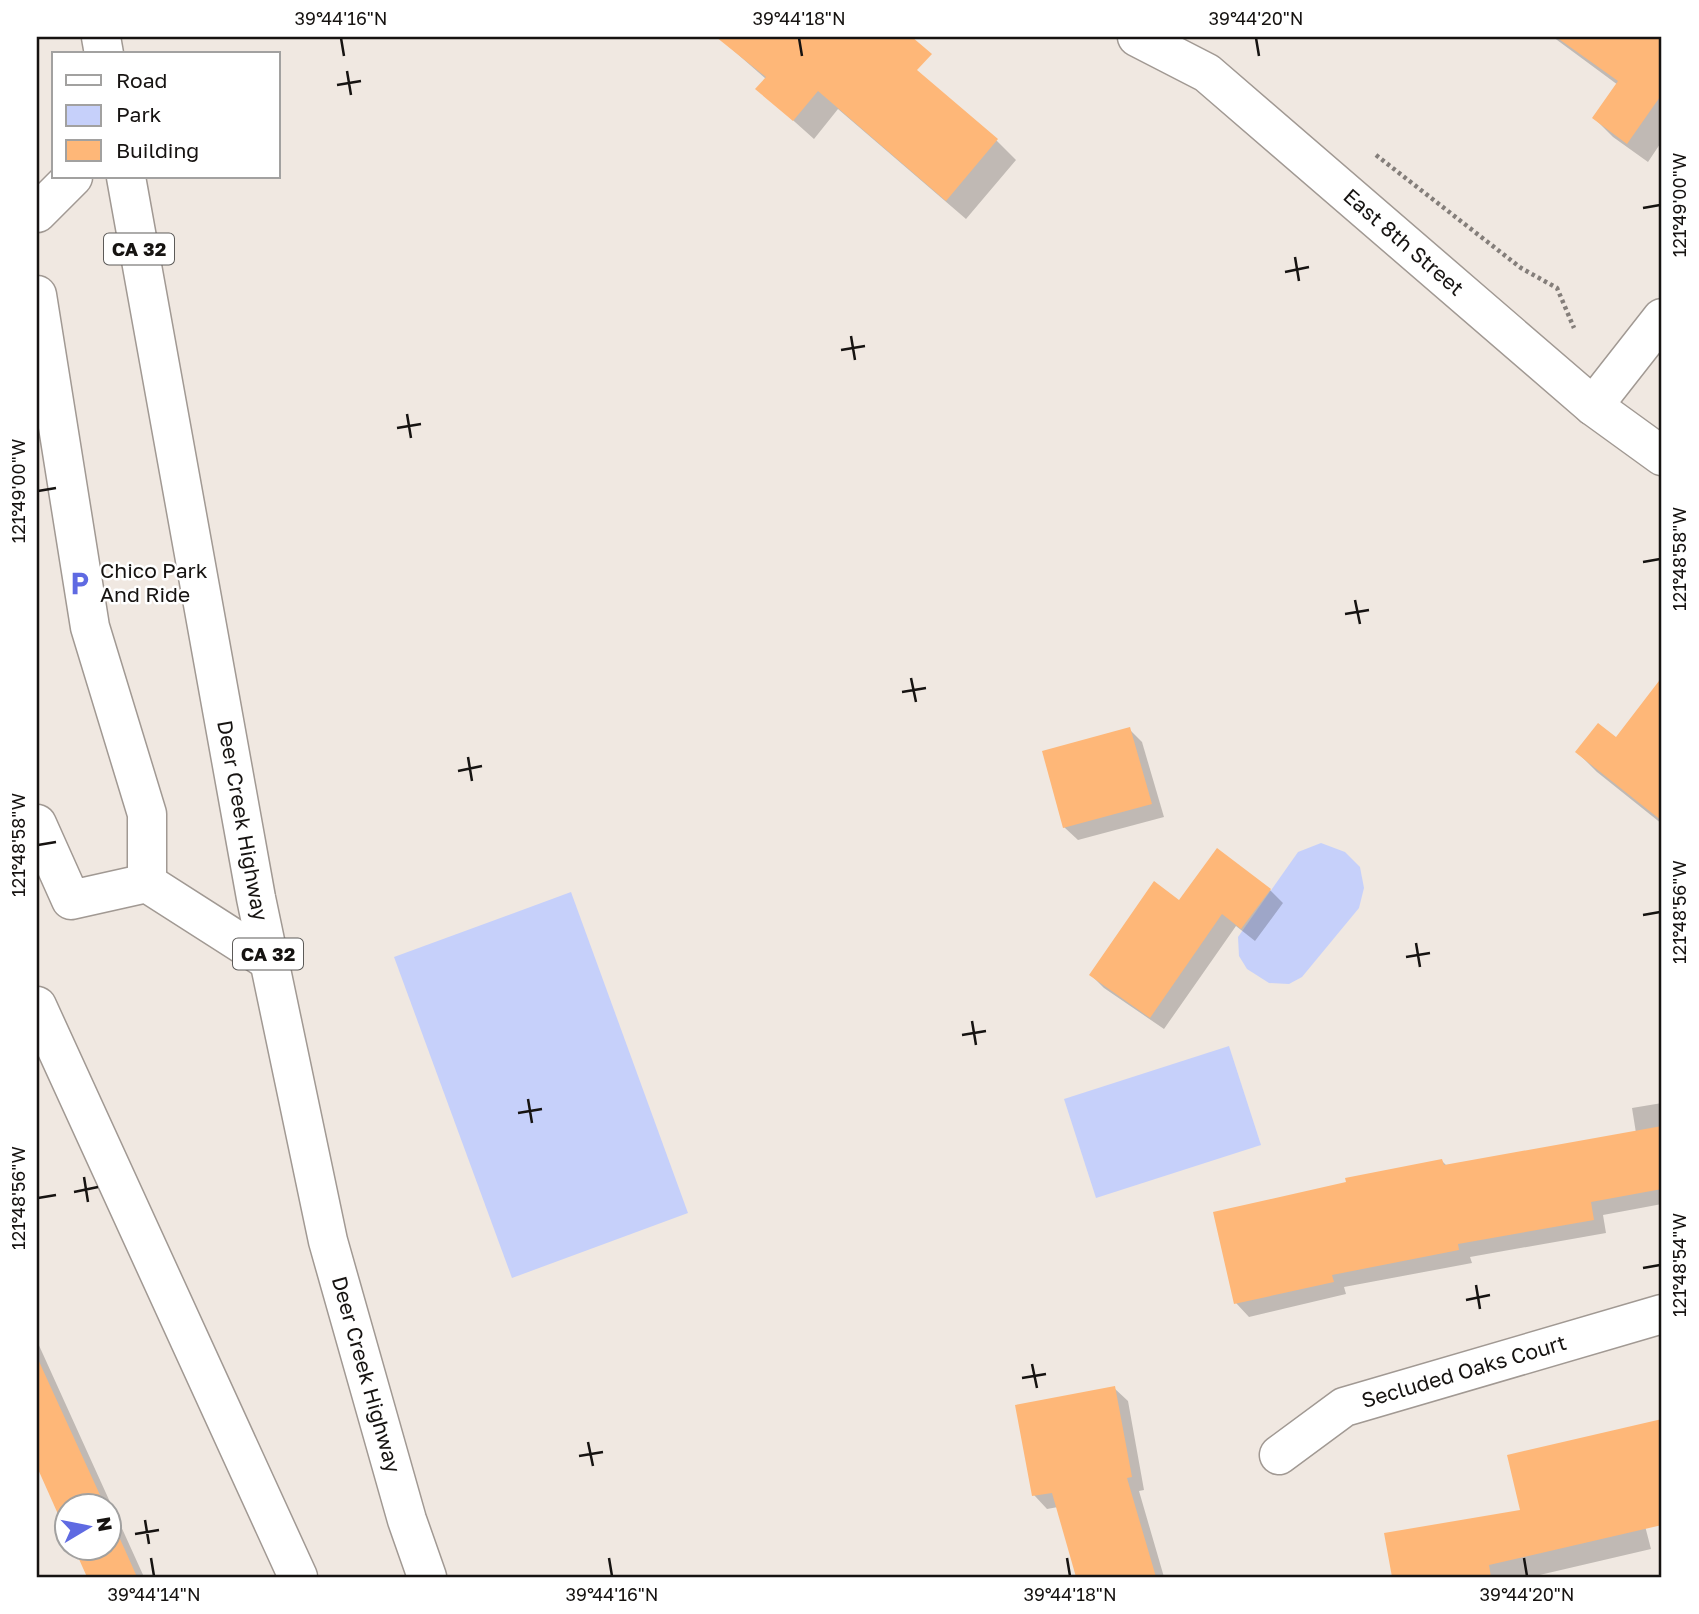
<svg xmlns="http://www.w3.org/2000/svg" width="1699" height="1614" viewBox="0 0 1699 1614" font-family="'Golos Text',sans-serif">
<style>
.green{fill:#c6d0fa}
.shadow{fill:#0003}
.building{fill:#feb778}
.lines{fill:none;stroke-linecap:round;stroke-linejoin:round}
.minor-casing{stroke:#a19993;stroke-width:41}
.major-casing{stroke:#a19993;stroke-width:41}
.path{stroke:#847e7a;stroke-width:4.5;stroke-dasharray:3.5 3.5;stroke-linecap:butt}
.minor{stroke:#fff;stroke-width:38}
.major{stroke:#fff;stroke-width:38}
.ticks{fill:none;stroke:#161311;stroke-width:2.5}
.labels{text-anchor:middle;stroke-width:5;stroke-linejoin:round;paint-order:stroke}
.shield{fill:#fff;stroke:#5c5a58;stroke-width:2}
.shield-label{font-size:19px;font-weight:bold;fill:#161311}
.street-label{font-size:21px;fill:#161311;stroke:#fff}
.poi-label{font-size:21px;fill:#161311;stroke:#fff;text-anchor:start}
.neatline{fill:none;stroke:#161311;stroke-width:2.5}
.ticks-label{font-size:18px;text-anchor:middle;fill:#161311}
</style>
<rect width="100%" height="100%" fill="#f0e8e1"/>
<!-- green -->
<g class="green">
<path d="M1321,843l24,9 15,15 4,21 -5,20 -57,69 -13,7 -20,-1 -22,-14 -8,-13 -1,-19 60,-85z"/>
<path d="M571,892l117,321 -176,65 -118,-321z"/>
<path d="M1229,1046l32,99 -165,53 -32,-99z"/>
</g>
<!-- shadow -->
<g class="shadow">
<path d="M718,37h152l23,19 2,-2 102,87 19,19 -50,59 -128,-110 -24,30 -56,-50 8,-10z"/>
<path d="M1553,37h109v104l-14,21 -35,-25 -19,-19 24,-33z"/>
<path d="M1662,680v144l-65,-52 -20,-20 39,-13z"/>
<path d="M1129,729l13,13 22,75 -86,23 -14,-13z"/>
<path d="M1270,890l13,13 -28,38 -19,-15 -72,103 -60,-41 -13,-13 88,-73z"/>
<path d="M1662,1103v101l-59,11 3,18 -136,24 2,6 -128,24 2,7 -97,23 -13,-14 206,-142 5,5 189,-33 -4,-25z"/>
<path d="M37,1341l107,236h-55l-13,-29h32v-42h-42v21l-29,-66z"/>
<path d="M1114,1388l14,13 16,89 -5,1 25,86h-86l-20,-70 -11,2 -13,-14z"/>
<path d="M1659,1412h3v106l-18,4 7,27 -120,28h-137l-8,-42 136,-24 139,-90z"/>
</g>
<!-- building -->
<g class="building">
<path d="M716,37h196l20,17 -15,16 81,69 -52,62 -128,-110 -25,30 -38,-32 11,-12z"/>
<path d="M1556,37h106v57l-35,50 -35,-26 26,-37z"/>
<path d="M1662,677v144l-87,-69 23,-29 18,14z"/>
<path d="M1130,727l22,77 -89,24 -21,-77z"/>
<path d="M1217,848l54,41 -30,40 -19,-15 -72,104 -61,-43 65,-94 25,19z"/>
<path d="M1662,1126v63l-71,13 3,18 -136,24 1,6 -127,25 2,7 -100,22 -21,-92 133,-30 -1,-4 97,-19 2,6z"/>
<path d="M37,1357l68,149h-39v26l-29,-65z"/>
<path d="M1115,1386l17,91 -5,1 29,99h-80l-24,-84 -20,3 -17,-91z"/>
<path d="M1662,1419v106l-173,40 2,12h-99l-8,-44 136,-23 -13,-55z"/>
<path d="M108,1513l17,37 12,27h-50l-13,-29h34z"/>
</g>
<g class="lines">
<defs>
<g id="minor">
<path id="s1" d="M1137,37l70,36 386,333 69,50"/>
<path d="M37,213l36,-36"/>
<path d="M37,295l53,332 57,187v69"/>
<path d="M1593,406l69,-88"/>
<path d="M37,824l34,76 76,-17 122,78"/>
<path id="s2" d="M1279,1455l65,-48 318,-93"/>
</g>
<g id="major">
<path d="M101,37l3,17"/>
<path id="s3" d="M126,177l130,721 72,343 79,279 20,57"/>
<path d="M37,1006l261,571"/>
</g>
</defs>
<!-- minor casing -->
<use href="#minor" class="minor-casing"/>
<!-- major casing -->
<use href="#major" class="major-casing"/>
<!-- path -->
<path class="path" d="M1376,155l145,113 36,20 17,40"/>
<!-- minor -->
<use href="#minor" class="minor"/>
<!-- major -->
<use href="#major" class="major"/>
</g>
<!-- ticks -->
<path class="ticks" d="M341,38l3,18M799,38l3,18M1256,38l3,18M347,71l4,24M337,85l24,-4M1643,208l17,-3M1295,257l4,24M1285,272l24,-5M851,336l4,24M841,350l24,-4M407,414l4,24M397,428l24,-4M38,491l18,-3M1643,562l17,-3M1355,600l5,24M1345,614l24,-4M911,678l5,24M902,692l24,-4M468,757l4,24M458,771l24,-5M38,845l18,-3M1643,915l17,-3M1416,943l4,24M1406,957l24,-4M972,1021l4,24M962,1035l24,-4M528,1099l4,24M518,1113l24,-4M84,1177l4,25M74,1192l24,-5M38,1198l18,-3M1643,1268l17,-3M1476,1285l4,24M1466,1300l24,-5M1032,1364l5,24M1022,1378l24,-4M588,1442l5,24M579,1456l24,-4M145,1520l4,24M135,1534l24,-4M151,1558l3,18M609,1558l3,18M1067,1558l3,18M1524,1558l3,18"/>
<!-- icons -->
<defs>
<symbol id="parking-bare" viewBox="-9 -9 18 18"><path d="M-3.5-5.5H1a3.5 3.5 0 0 1 0 7H-1V5.5H-3.5ZM-1-3.4V-.6H.8a1.4 1.4 0 0 0 0-2.8Z" fill="#5f6ae2" stroke="#fff" stroke-width="2.5" paint-order="stroke"/></symbol>
</defs>
<g fill-rule="evenodd">
<use href="#parking-bare" x="62" y="566" width="35" height="35"/>
</g>
<g class="labels">
<!-- shield labels -->
<g class="shield">
<rect x="104" y="233.5" width="70" height="31" rx="5"/>
<rect x="233" y="938.5" width="70" height="31" rx="5"/>
</g>
<g class="shield-label">
<text x="139" y="256">CA 32</text>
<text x="268" y="961">CA 32</text>
</g>
<!-- street labels -->
<g class="street-label">
<text dy="7" stroke="none"><textPath href="#s1" startOffset="338">East 8th Street</textPath></text>
<text dy="7" stroke="none"><textPath href="#s3" startOffset="654">Deer Creek Highway</textPath></text>
<text dy="7" stroke="none"><textPath href="#s2" startOffset="206">Secluded Oaks Court</textPath></text>
<text dy="7" stroke="none"><textPath href="#s3" startOffset="1222">Deer Creek Highway</textPath></text>
</g>
<!-- poi labels -->
<g class="poi-label">
<text x="100" y="578">Chico Park<tspan x="100" dy="24">And Ride</tspan></text>
</g>
</g>
<!-- border -->
<rect width="1699" height="1614" fill="none" stroke="#ffffff" stroke-width="77"/>
<!-- legend -->
<rect x="52" y="52" width="228" height="126" fill="#ffffff" stroke="#a2a1a0" stroke-width="2"/>
<rect x="66" y="75" width="35" height="10" fill="#ffffff" stroke="#a2a1a0" stroke-width="2"/>
<text x="116" y="88" font-size="21" fill="#161311">Road</text>
<rect x="66" y="105" width="35" height="21" fill="#c6d0fa" stroke="#a2a1a0" stroke-width="2"/>
<text x="116" y="122" font-size="21" fill="#161311">Park</text>
<rect x="66" y="140" width="35" height="21" fill="#feb778" stroke="#a2a1a0" stroke-width="2"/>
<text x="116" y="158" font-size="21" fill="#161311">Building</text>
<!-- north arrow -->
<g transform="translate(88 1527) rotate(80)"><circle r="33" fill="#ffffff" stroke="#a2a1a0" stroke-width="2"/>
<path d="M0-5L12 26L0 18L-12 26Z" fill="#5f6ae2"/>
<text y="-10" font-size="19" font-weight="bold" text-anchor="middle" fill="#161311">N</text>
</g>
<rect x="38" y="38" width="1622" height="1538" class="neatline"/>
<g class="ticks-label">
<text x="341" y="25">39°44'16"N</text>
<text x="799" y="25">39°44'18"N</text>
<text x="1256" y="25">39°44'20"N</text>
<text transform="translate(1680 205) rotate(-90)" y="6">121°49'00"W</text>
<text transform="translate(19 491) rotate(-90)" y="6">121°49'00"W</text>
<text transform="translate(1680 559) rotate(-90)" y="6">121°48'58"W</text>
<text transform="translate(19 845) rotate(-90)" y="6">121°48'58"W</text>
<text transform="translate(1680 912) rotate(-90)" y="6">121°48'56"W</text>
<text transform="translate(19 1198) rotate(-90)" y="6">121°48'56"W</text>
<text transform="translate(1680 1265) rotate(-90)" y="6">121°48'54"W</text>
<text x="154" y="1601">39°44'14"N</text>
<text x="612" y="1601">39°44'16"N</text>
<text x="1070" y="1601">39°44'18"N</text>
<text x="1527" y="1601">39°44'20"N</text>
</g>
</svg>
